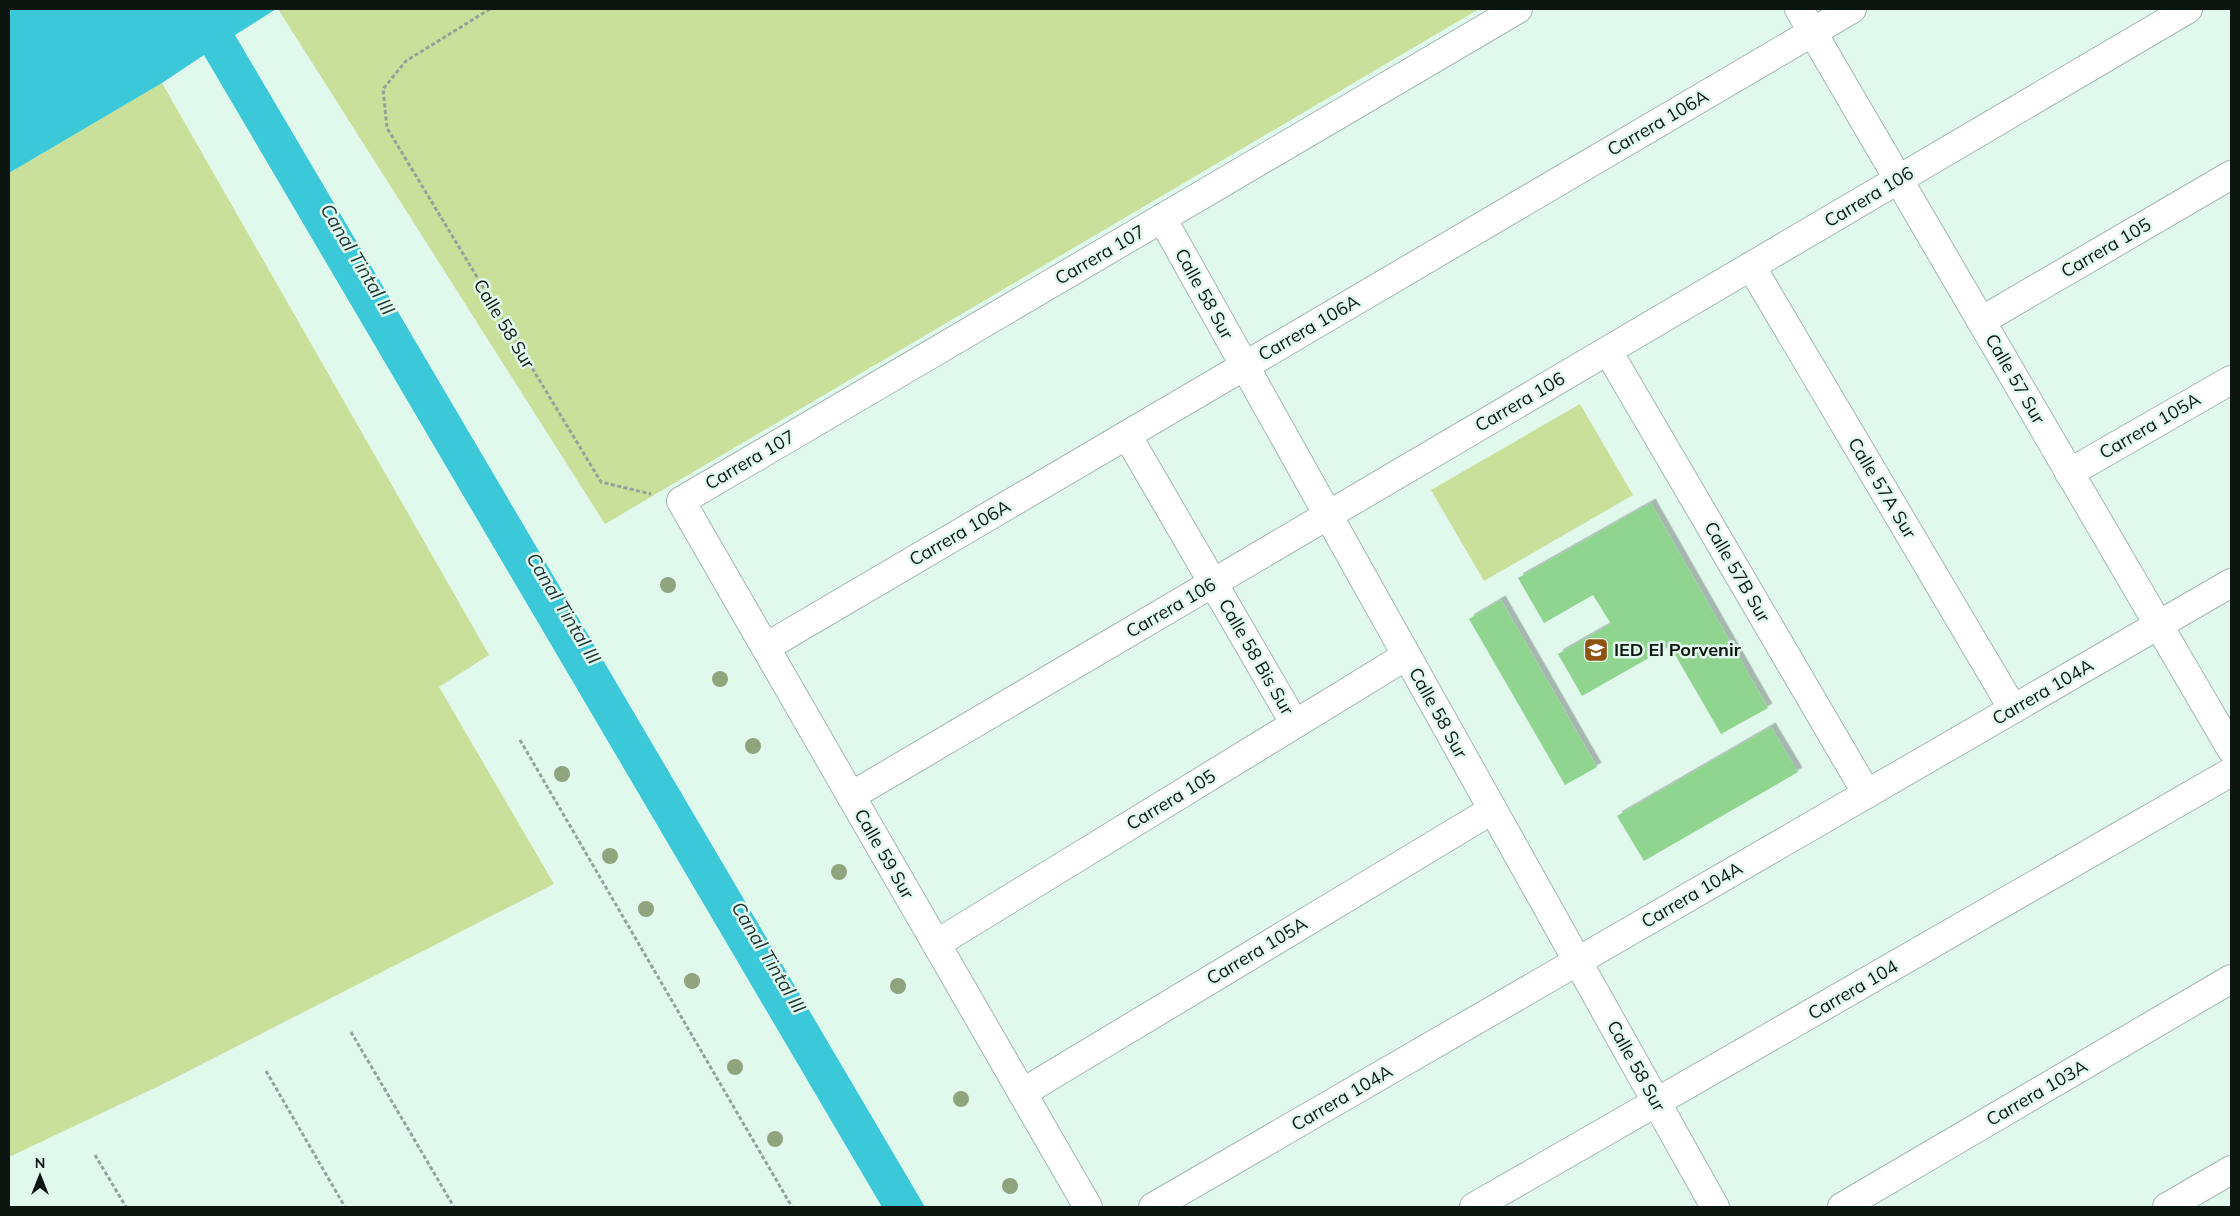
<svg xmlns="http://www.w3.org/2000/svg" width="2240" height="1216" viewBox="0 0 2240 1216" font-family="Mulish,sans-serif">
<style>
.green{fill:#c8e09a}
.water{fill:#3bc8d8}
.building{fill:#8fd48f;filter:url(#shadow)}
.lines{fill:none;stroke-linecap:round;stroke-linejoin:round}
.minor-casing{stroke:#a2b8ae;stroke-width:30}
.path{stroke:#91a39a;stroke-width:3;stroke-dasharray:4 2.5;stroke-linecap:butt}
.minor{stroke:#fff;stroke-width:28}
.tree{fill:#90a47d}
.labels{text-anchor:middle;stroke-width:5;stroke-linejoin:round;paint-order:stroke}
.street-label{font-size:18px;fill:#0d1511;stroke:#e1f9ed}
.poi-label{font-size:18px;font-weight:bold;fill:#0d1511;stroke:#e1f9ed;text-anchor:start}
.water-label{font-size:19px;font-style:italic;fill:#20373b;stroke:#e1f9ed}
</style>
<defs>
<filter id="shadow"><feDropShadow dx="4.5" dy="-4.5" stdDeviation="0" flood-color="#0004"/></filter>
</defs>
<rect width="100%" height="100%" fill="#e1f9ed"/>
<!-- green -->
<g class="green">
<path d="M278,9h1201l-874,515z"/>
<path d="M162,83l327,572 -50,32 115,197 -393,201 -152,72v-984z"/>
<path d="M1580,404l53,91 -149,86 -53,-91z"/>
</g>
<!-- water -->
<path class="water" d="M9,9h267l-41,26 690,1172h-43l-678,-1152 -42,28 -153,90z"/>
<!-- building -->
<g class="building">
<path d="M1651,503l117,205 -47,26 -51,-88 -88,50 -24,-42 53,-30 -18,-29 -49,28 -26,-45z"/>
<path d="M1501,600l96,167 -32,18 -96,-166z"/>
<path d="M1771,727l27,45 -154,89 -27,-45z"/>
</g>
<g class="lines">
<defs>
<g id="minor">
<path d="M1799,9l432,740"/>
<path d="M1162,218l553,989"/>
<path d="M1751,266l262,443"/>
<path d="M1981,321l250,-146"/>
<path d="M1608,351l259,443"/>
<path d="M1127,435l168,289"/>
<path d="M2069,473l162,-93"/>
<path d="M766,647l1086,-638"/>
<path d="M851,796l1337,-787"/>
<path d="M936,944l470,-288"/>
<path d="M1022,1093l470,-283"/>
<path d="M1088,1207l-407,-706 837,-492"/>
<path d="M1153,1207l1078,-624"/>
<path d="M1474,1207l757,-435"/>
<path d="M1842,1207l389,-228"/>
<path d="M2167,1207l64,-37"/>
</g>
</defs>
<!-- minor casing -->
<use href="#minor" class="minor-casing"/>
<!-- path -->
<g class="path">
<path d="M490,9l-84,52 -23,28 4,39 214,354 50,12"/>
<path d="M520,740l272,467"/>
<path d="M351,1032l103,175"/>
<path d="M266,1071l79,136"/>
<path d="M95,1155l31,52"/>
</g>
<!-- minor -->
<use href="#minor" class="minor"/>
</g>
<!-- trees -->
<g class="tree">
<circle cx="668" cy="585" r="8"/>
<circle cx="720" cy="679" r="8"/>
<circle cx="753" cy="746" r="8"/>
<circle cx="562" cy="774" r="8"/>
<circle cx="610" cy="856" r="8"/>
<circle cx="839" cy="872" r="8"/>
<circle cx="646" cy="909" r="8"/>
<circle cx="692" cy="981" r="8"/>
<circle cx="898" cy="986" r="8"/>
<circle cx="735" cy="1067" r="8"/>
<circle cx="961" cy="1099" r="8"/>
<circle cx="775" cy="1139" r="8"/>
<circle cx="1010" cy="1186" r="8"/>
</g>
<!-- icons -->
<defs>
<symbol id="school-square" viewBox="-11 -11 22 22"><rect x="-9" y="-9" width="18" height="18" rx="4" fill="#8e5211" stroke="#e1f9ed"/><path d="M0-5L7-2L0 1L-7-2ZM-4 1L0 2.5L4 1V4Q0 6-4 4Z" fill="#fff"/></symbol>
</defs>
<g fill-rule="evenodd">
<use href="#school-square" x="1582" y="636" width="28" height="28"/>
</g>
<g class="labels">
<!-- street labels -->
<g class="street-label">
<text transform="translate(1658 123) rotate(-30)" y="6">Carrera 106A</text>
<text transform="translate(1869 197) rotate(-31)" y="6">Carrera 106</text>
<text transform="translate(2106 248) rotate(-30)" y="6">Carrera 105</text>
<text transform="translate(1100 255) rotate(-30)" y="6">Carrera 107</text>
<text transform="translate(1204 294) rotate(61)" y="6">Calle 58 Sur</text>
<text transform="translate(504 324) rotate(59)" y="6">Calle 58 Sur</text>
<text transform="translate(1309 328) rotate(-30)" y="6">Carrera 106A</text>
<text transform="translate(2015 379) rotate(60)" y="6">Calle 57 Sur</text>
<text transform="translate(1520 402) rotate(-30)" y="6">Carrera 106</text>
<text transform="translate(2150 426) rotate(-30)" y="6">Carrera 105A</text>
<text transform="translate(750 460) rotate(-30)" y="6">Carrera 107</text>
<text transform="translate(1882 488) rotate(59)" y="6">Calle 57A Sur</text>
<text transform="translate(960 533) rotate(-30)" y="6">Carrera 106A</text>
<text transform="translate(1737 572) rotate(60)" y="6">Calle 57B Sur</text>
<text transform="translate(1171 608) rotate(-30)" y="6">Carrera 106</text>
<text transform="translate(1256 657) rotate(60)" y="6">Calle 58 Bis Sur</text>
<text transform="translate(2043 692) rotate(-30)" y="6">Carrera 104A</text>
<text transform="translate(1438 713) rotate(61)" y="6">Calle 58 Sur</text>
<text transform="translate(1171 800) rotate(-31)" y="6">Carrera 105</text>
<text transform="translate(884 854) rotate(60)" y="6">Calle 59 Sur</text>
<text transform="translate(1692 895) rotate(-30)" y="6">Carrera 104A</text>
<text transform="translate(1257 951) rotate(-31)" y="6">Carrera 105A</text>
<text transform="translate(1853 990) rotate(-30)" y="6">Carrera 104</text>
<text transform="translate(1636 1066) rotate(61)" y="6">Calle 58 Sur</text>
<text transform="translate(2037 1093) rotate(-30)" y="6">Carrera 103A</text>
<text transform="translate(1342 1098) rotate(-30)" y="6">Carrera 104A</text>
</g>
<!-- poi labels -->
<g class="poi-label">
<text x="1614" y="656">IED El Porvenir</text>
</g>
<!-- water labels -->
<g class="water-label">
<text transform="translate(358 259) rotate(59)" y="7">Canal Tintal III</text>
<text transform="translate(564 608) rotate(59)" y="7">Canal Tintal III</text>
<text transform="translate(769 957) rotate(59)" y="7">Canal Tintal III</text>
</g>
</g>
<!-- border -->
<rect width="2240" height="1216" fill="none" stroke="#0d1511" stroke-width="20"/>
<!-- north arrow -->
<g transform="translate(40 1176)" stroke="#e1f9ed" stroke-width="4" paint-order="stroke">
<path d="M0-4L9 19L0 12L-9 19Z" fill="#0d1511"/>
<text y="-8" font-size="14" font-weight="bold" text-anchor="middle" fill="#0d1511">N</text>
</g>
</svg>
